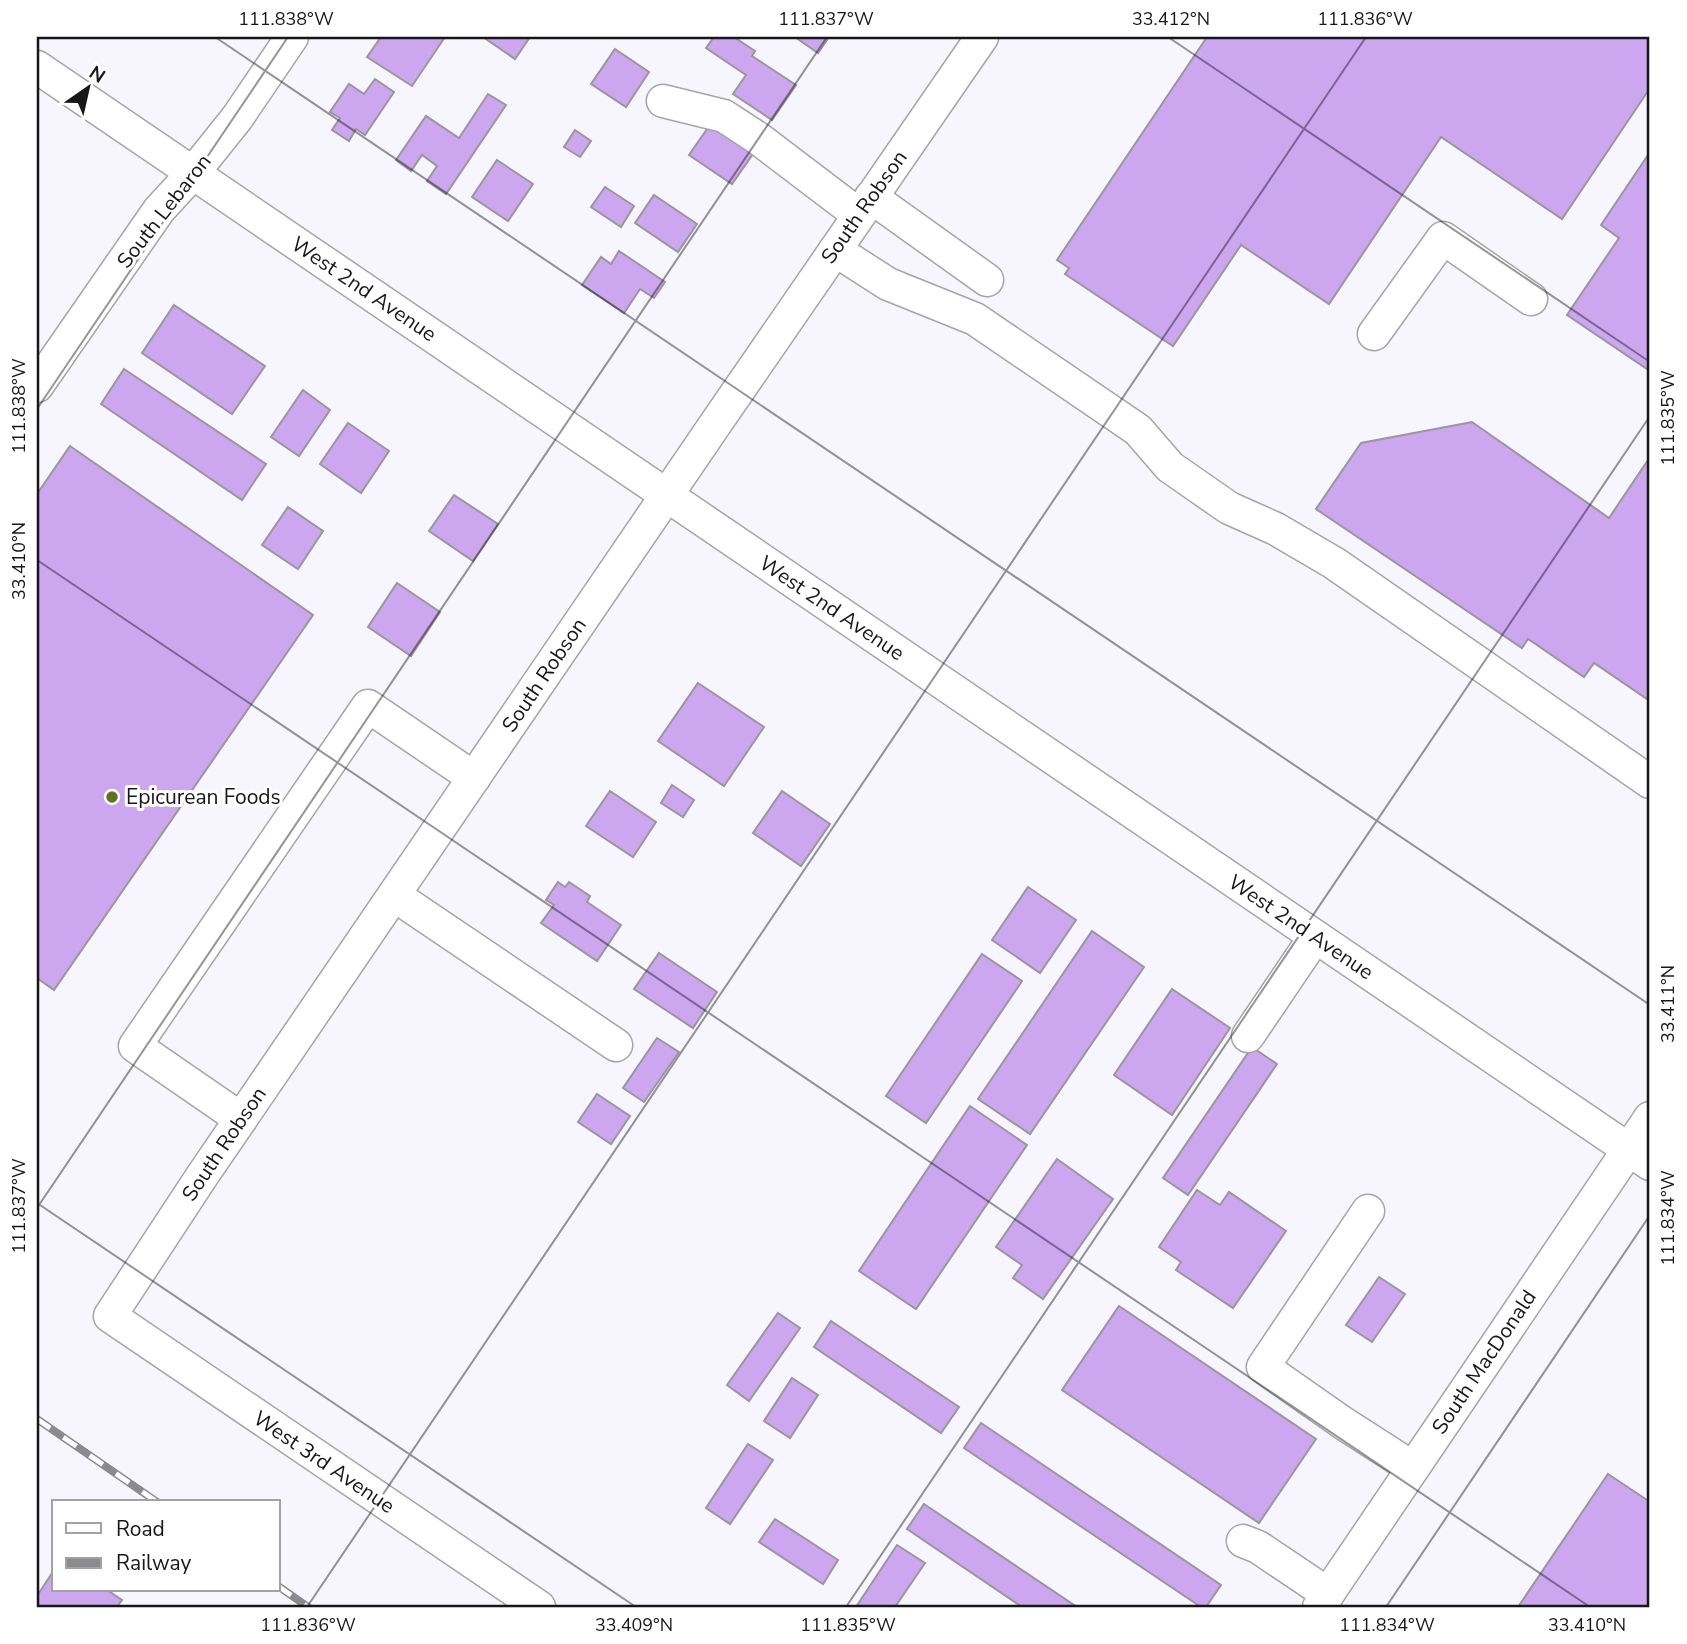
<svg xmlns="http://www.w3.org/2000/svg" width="1687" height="1644" viewBox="0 0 1687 1644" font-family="'Nunito Sans',sans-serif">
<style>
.building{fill:#cda6f0;stroke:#99969c;stroke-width:2}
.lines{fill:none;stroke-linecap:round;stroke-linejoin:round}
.minor-casing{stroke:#a5a4ab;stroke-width:35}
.minor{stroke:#fff;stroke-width:32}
.rail-casing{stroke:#8a8a8f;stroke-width:8}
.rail{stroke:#fff;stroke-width:5;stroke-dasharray:16;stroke-linecap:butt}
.ticks{fill:none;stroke:#171719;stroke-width:2;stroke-opacity:0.45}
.poi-dot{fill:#5f7423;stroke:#fff;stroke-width:2.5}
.labels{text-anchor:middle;stroke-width:6;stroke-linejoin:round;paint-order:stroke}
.street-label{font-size:21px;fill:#171719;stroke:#fff}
.poi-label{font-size:21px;fill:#171719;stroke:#fff;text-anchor:start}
.neatline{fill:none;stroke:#171719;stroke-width:2.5}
.ticks-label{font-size:18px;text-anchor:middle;fill:#171719}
</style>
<rect width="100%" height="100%" fill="#f7f6fe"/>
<!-- building -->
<g class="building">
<path d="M381,37h64l-33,49 -45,-29z"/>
<path d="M483,37h47l-15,22z"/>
<path d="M714,37h20l21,14 -3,5 44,29 -24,35 -39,-26 13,-19 -40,-27z"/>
<path d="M795,37h34l-11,16z"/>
<path d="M1207,37h443v51l-88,131 -121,-82 -112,167 -88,-59 -68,101 -108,-72 4,-6 -12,-8z"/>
<path d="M615,49l34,23 -23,35 -35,-23z"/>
<path d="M375,79l19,13 -29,43 -9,-6 -7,12 -17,-11 8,-12 -10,-6 19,-28 15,10z"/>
<path d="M488,94l18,11 -60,89 -19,-13 10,-15 -15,-11 -11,16 -15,-11 30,-44 33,22z"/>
<path d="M712,122l43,29 -23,33 -43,-29z"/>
<path d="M575,130l16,11 -11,16 -16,-10z"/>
<path d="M1650,152v219l-83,-56 52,-77 -18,-13z"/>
<path d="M497,160l36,24 -25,37 -36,-24z"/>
<path d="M605,187l29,19 -13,21 -30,-20z"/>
<path d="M654,195l43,29 -19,28 -43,-29z"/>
<path d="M619,251l46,31 -11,16 -14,-9 -16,24 -42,-28 19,-28 10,7z"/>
<path d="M174,305l91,61 -33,48 -90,-61z"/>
<path d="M124,369l142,95 -24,36 -141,-96z"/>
<path d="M303,390l27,20 -31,46 -28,-19z"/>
<path d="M1472,422l137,96 41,-61v244l-56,-38 -10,14 -56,-38 -6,9 -206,-139 45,-66z"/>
<path d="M348,423l41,28 -28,42 -41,-29z"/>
<path d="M70,446l243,169 -259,375 -17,-12v-484z"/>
<path d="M454,495l44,29 -25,37 -44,-30z"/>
<path d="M288,507l35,24 -25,38 -36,-24z"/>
<path d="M397,583l43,29 -29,44 -43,-29z"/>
<path d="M698,683l66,44 -40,59 -66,-45z"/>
<path d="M672,785l22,15 -11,17 -22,-14z"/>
<path d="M610,791l46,31 -23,35 -47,-31z"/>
<path d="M782,791l48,33 -29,42 -48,-33z"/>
<path d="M558,882l7,5 4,-5 21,14 -3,6 34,23 -24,36 -56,-38 13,-18 -8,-5z"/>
<path d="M1028,887l48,33 -36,53 -48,-33z"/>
<path d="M1092,931l52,36 -114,167 -52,-35z"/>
<path d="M659,953l58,39 -24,36 -59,-39z"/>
<path d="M982,954l40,27 -96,142 -40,-27z"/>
<path d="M1172,989l58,39 -58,87 -58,-40z"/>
<path d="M657,1038l22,14 -35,50 -21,-14z"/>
<path d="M1252,1047l25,17 -89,131 -25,-17z"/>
<path d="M597,1094l33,22 -19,28 -33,-22z"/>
<path d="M970,1106l57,39 -111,164 -57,-38z"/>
<path d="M1057,1159l56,40 -70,100 -30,-21 9,-13 -26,-18z"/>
<path d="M1197,1190l23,15 9,-13 57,39 -53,77 -57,-38 5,-8 -22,-15z"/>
<path d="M1379,1277l26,17 -33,48 -26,-17z"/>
<path d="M1119,1306l197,133 -57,84 -197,-133z"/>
<path d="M778,1313l22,15 -51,73 -22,-16z"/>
<path d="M831,1321l128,86 -18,26 -127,-86z"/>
<path d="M792,1378l26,17 -28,43 -26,-17z"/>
<path d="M981,1423l240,162 -15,22h-5l-237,-159z"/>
<path d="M748,1444l25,16 -43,64 -24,-16z"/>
<path d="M1608,1474l42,28v105h-132z"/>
<path d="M924,1504l153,103h-55l-115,-78z"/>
<path d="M775,1519l63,41 -15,24 -64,-42z"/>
<path d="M897,1545l28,18 -30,44h-39z"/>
<path d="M54,1570v20h53l15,10 -5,7h-80v-11z"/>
</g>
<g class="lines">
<defs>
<g id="minor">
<path d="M37,67l1613,1097"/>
<path d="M663,101l61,15 35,23 100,76"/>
<path d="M871,197l116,83"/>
<path d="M835,250l53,34 87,35 163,111 32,37 59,41 47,21 58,34 316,219"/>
<path d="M1374,334l69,-96 88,61"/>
<path d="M37,386l122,-176 34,-37 44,-55 55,-81"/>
<path d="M394,895l222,150"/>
<path d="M1248,1036l67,-99"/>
<path d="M241,1119l-106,-73 233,-340 106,72"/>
<path d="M1368,1211l-105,156 80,56 70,45"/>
<path d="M1243,1541l15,6 70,47"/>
<path d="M539,1607l-429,-291 92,-140 514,-753 266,-386"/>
<path d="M1319,1607l331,-489"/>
</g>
</defs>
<!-- minor casing -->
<use href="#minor" class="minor-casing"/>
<!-- minor -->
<use href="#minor" class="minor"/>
<defs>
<g id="rail">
<path d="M37,1419l120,83"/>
<path d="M278,1586l30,21"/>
</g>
</defs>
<!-- rail casing -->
<use href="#rail" class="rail-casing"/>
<!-- rail -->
<use href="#rail" class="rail"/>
</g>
<!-- ticks -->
<path class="ticks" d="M215,37l1435,968M1168,37l482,325M37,409l251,-372M37,560l1553,1047M37,1203l599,404M37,1208l790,-1171M307,1607l1059,-1570M846,1607l804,-1191M1386,1607l264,-392"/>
<!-- markers -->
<circle class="poi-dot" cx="112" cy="797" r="7"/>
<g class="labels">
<!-- street labels -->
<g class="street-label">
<text transform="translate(864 207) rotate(-55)" y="7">South Robson</text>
<text transform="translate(164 211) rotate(-52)" y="7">South Lebaron</text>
<text transform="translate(364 289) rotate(34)" y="7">West 2nd Avenue</text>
<text transform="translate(832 608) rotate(34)" y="7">West 2nd Avenue</text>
<text transform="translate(544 675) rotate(-56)" y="7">South Robson</text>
<text transform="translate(1301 927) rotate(34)" y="7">West 2nd Avenue</text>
<text transform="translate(224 1144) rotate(-56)" y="7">South Robson</text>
<text transform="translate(1484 1362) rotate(-56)" y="7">South MacDonald</text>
<text transform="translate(324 1462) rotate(34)" y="7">West 3rd Avenue</text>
</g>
<!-- poi labels -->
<g class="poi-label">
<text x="126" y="804">Epicurean Foods</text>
</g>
</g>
<!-- border -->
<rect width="1687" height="1644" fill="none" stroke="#ffffff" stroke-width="77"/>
<!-- legend -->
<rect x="52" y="1500" width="228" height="91" fill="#ffffff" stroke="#a2a2a3" stroke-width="2"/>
<rect x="66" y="1523" width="35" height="10" fill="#ffffff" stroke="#a2a2a3" stroke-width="2"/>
<text x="116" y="1536" font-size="21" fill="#171719">Road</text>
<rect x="66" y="1558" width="35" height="10" fill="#8a8a8f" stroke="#a2a2a3" stroke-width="2"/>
<text x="116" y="1570" font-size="21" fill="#171719">Railway</text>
<!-- north arrow -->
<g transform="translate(88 88) rotate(34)" stroke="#ffffff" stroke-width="5" paint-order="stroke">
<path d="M0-5L12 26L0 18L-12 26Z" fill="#171719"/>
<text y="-10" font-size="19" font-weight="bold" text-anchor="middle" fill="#171719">N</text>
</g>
<rect x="38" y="38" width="1610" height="1568" class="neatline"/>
<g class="ticks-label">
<text x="286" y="25">111.838°W</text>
<text x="826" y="25">111.837°W</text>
<text x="1171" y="25">33.412°N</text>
<text x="1365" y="25">111.836°W</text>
<text transform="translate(19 406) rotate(-90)" y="6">111.838°W</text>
<text transform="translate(1668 418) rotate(-90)" y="6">111.835°W</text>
<text transform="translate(19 561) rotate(-90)" y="6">33.410°N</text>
<text transform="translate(1668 1004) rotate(-90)" y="6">33.411°N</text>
<text transform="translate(19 1206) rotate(-90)" y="6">111.837°W</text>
<text transform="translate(1668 1218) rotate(-90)" y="6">111.834°W</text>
<text x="308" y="1631">111.836°W</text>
<text x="634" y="1631">33.409°N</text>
<text x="848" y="1631">111.835°W</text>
<text x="1387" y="1631">111.834°W</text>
<text x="1587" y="1631">33.410°N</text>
</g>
</svg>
